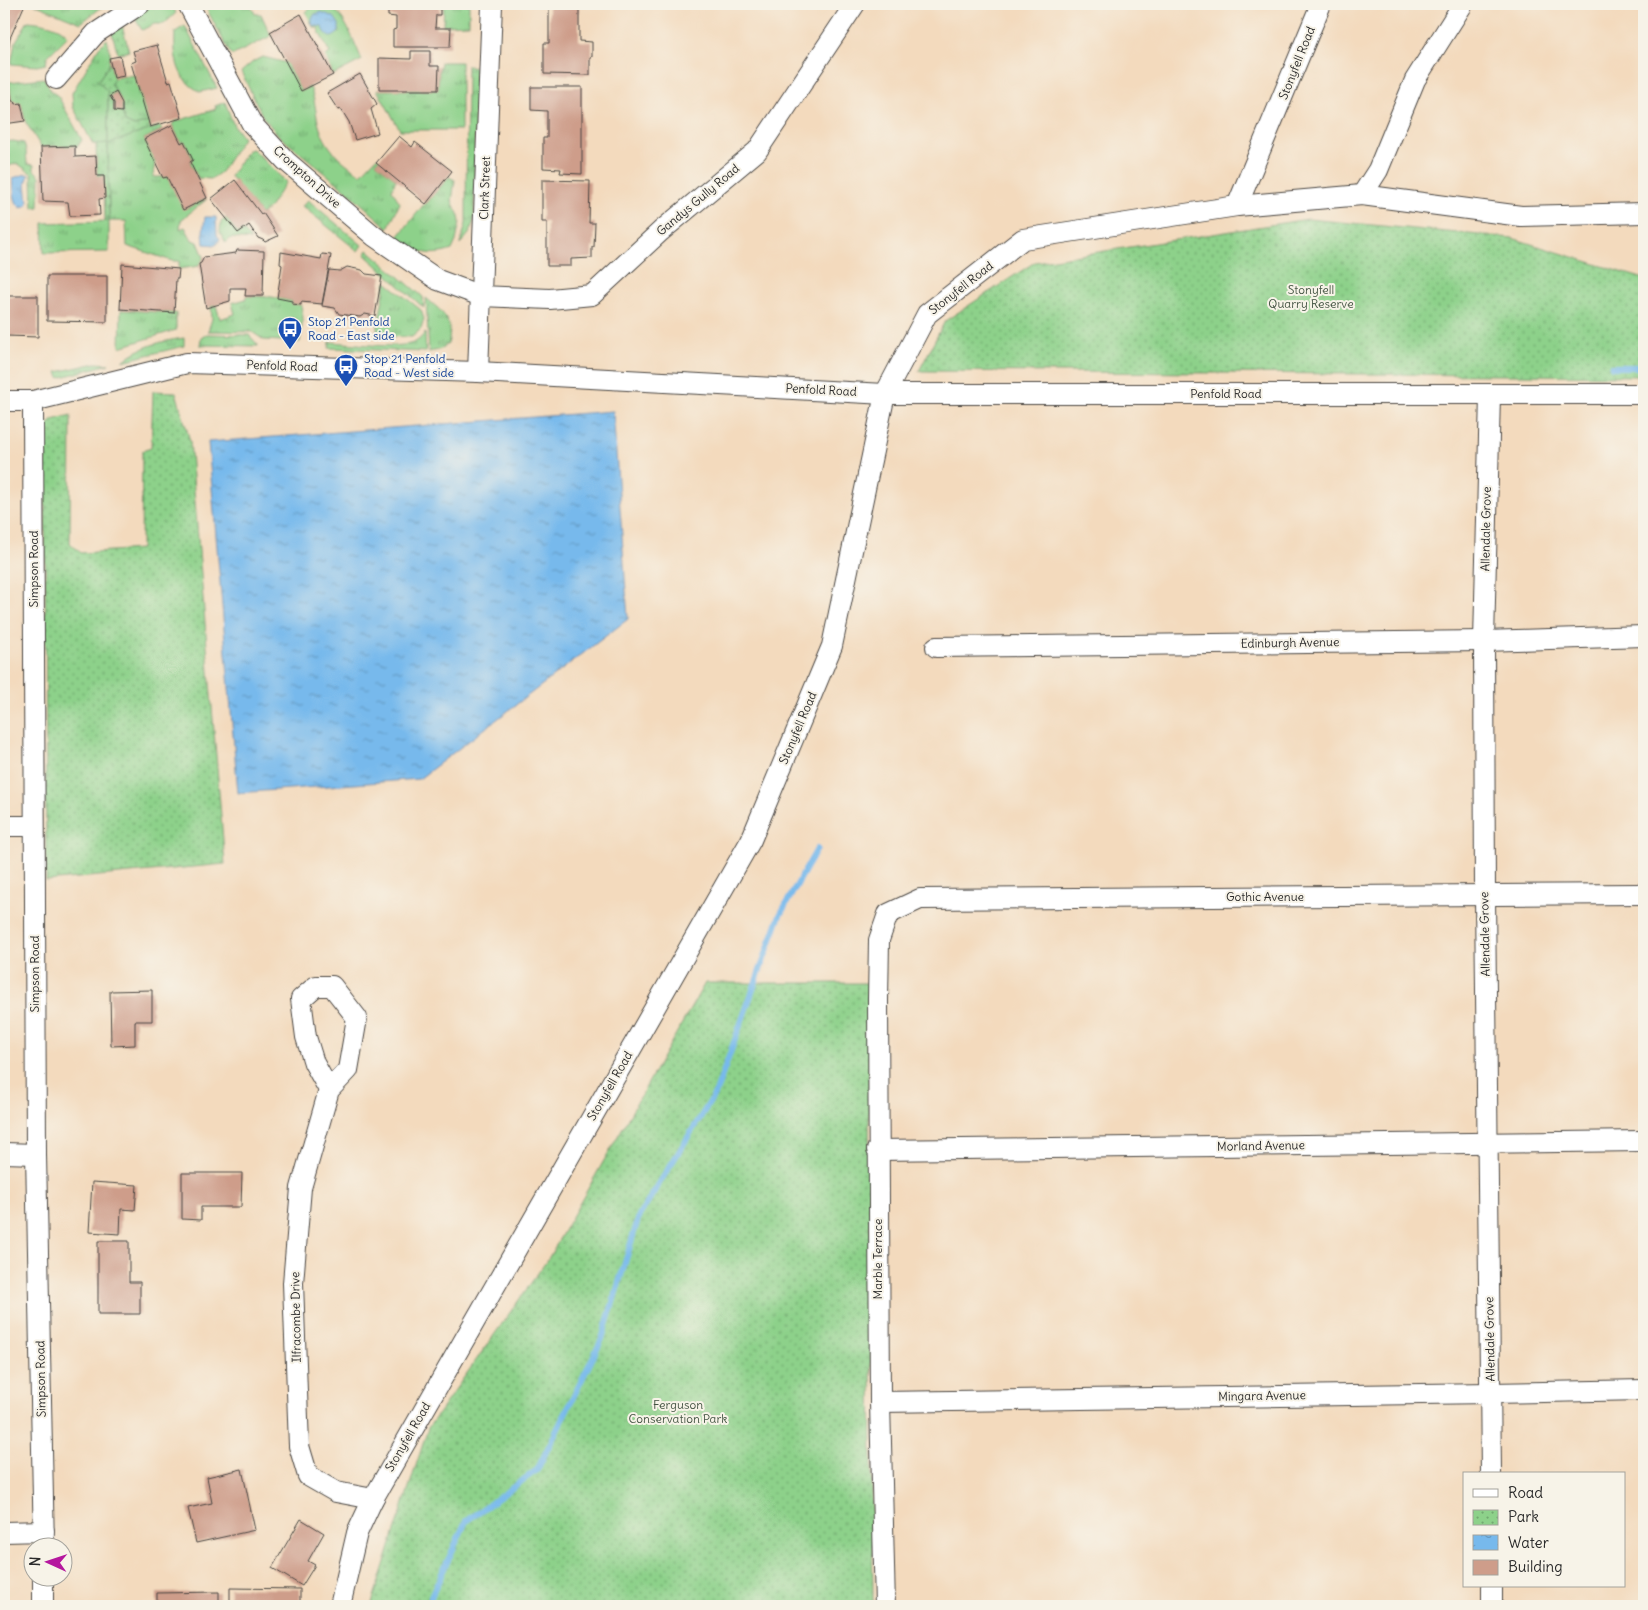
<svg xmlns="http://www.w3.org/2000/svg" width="1648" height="1610" viewBox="0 0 1648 1610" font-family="Delius,sans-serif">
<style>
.grass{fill:url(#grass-tufts);stroke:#5c7e5a}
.park{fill:url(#park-dots);stroke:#5c7e5a}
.water{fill:url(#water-ripples);stroke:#51728c}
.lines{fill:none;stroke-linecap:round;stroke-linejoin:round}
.stream{stroke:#77b9ec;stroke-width:6}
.building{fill:#ce9d8a}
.minor-casing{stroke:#494541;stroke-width:22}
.minor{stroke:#fff;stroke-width:20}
.labels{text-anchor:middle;stroke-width:4;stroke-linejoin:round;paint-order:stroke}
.street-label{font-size:12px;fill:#2b2b2b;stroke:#f7f3e8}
.park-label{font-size:12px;fill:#445443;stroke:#f7f3e8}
.transit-label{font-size:12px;fill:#164399;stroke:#f7f3e8;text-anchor:start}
</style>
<defs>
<pattern id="grass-tufts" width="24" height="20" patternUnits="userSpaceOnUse" patternTransform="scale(1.25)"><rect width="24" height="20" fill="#8dd18a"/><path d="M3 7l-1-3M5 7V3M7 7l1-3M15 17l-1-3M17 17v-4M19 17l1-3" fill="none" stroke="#73aa71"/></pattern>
<pattern id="park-dots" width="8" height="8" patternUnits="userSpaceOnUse" patternTransform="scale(1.25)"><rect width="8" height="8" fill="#8dd18a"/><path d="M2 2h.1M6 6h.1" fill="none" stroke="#73aa71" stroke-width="1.8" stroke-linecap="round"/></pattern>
<pattern id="water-ripples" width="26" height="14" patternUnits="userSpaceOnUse" patternTransform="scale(1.25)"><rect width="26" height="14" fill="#77b9ec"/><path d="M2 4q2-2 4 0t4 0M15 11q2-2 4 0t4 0" fill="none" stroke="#6297bf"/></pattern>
</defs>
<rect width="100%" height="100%" fill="#f7f3e8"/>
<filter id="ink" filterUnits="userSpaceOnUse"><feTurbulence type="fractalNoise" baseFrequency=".02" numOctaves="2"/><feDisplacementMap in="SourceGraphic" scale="10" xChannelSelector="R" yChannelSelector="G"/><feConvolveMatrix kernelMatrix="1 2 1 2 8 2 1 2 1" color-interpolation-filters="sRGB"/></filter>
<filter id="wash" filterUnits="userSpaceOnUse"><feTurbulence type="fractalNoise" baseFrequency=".0096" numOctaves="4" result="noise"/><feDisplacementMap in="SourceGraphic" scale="20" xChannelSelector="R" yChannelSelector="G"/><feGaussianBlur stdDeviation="1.12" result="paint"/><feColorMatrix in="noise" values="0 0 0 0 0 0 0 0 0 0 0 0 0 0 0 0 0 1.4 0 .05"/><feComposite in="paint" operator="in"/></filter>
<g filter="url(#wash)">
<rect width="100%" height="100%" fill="#f3dabd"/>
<!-- grass -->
<g class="grass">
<path d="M34,4h45l1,2 3,-2h23l-25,19z"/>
<path d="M155,4c10,0 17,-1 21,9l-12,11h-10l-12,6 -8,-13 13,-10z"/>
<path d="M204,4h46l5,10h6l1,2 9,20 -38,19 -3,-2z"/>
<path d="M322,4c20,0 33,41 40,56l-29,15 -7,-19 4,-3 -11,-21 -1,-4 -5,-1 -7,-15 6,-5z"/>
<path d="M444,4h25v20l-26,1z"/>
<path d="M28,21c12,1 33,4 40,15l-21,21 -1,7 -9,2 -26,-2 4,-21z"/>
<path d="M185,26l32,62 -17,4c-4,-3 -10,-6 -13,-10 -12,-13 -13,-32 -12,-50z"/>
<path d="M107,39l4,18 -2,1 1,5 -12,18 10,11v51l52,-17 2,4 -18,9 11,22 -2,16h14l17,32 23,-10 -26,21 -1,9 5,-2 7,13 6,2 6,15 -3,6 -2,1v2l-20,3v-8h-7l-45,-15 -1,-25h-17v31l-65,1 -1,-30 66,-2 -1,-77h-15l-20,-37 -1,-14 27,-46z"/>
<path d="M263,57l24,6 14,28 9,-4c4,10 5,19 7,30 5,28 22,43 44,57l16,-17 2,2 -3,4 20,16 -4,11 8,13 -12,25 -42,-38 -67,-54 -16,-19 -22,-45 13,-11z"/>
<path d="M441,62h20v68h-61l-23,-40h61l1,-18z"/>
<path d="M467,65l8,3 -1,153 -5,13 -9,10 6,-20z"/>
<path d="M134,75l15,47 -15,4 -9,-4 -5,-24 -9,-14 3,-6z"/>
<path d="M44,78l7,13 7,5 24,44 -4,6 -37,1 -16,-26 -4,-18 -9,-2 -3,-19z"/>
<path d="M225,102l9,24 9,12 -22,34 -10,7 -13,-1 -8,-16 3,-3 -8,-17 -4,1 -9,-18 2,-3 42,-13 -1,-3z"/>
<path d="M13,141l11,2 2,7 1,14 7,1v5l6,6 -1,31 -6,1 -1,-34 -15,-11 -13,5v-26z"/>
<path d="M253,149l33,33 -17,26 -8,6 -31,-38 18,-26z"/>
<path d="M449,177l6,3 -3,21 7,15 1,6 -4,19 -4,9c-22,8 -38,2 -54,-13l27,-34 1,1z"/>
<path d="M308,200l54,45 -4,6 -56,-45z"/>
<path d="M226,218l12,15 5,-3 8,10 -20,-2 -5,5 -6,-11 1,-10z"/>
<path d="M368,250l55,47 1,11 -59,-53z"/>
<path d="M386,282l35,28 3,9 -3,10 -9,8 -36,-1z"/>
<path d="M246,296l26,1 20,4v3l9,1 2,12 -3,25 -36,-2 -12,-8 -44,-1 4,-12 -1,-13 5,-1 4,14 15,-5 -3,-11 14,-4z"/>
<path d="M426,298c17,14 28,23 22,46l-9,6 -10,2z"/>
<path d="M121,310l55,3v17l-56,17z"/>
<path d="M425,333l1,19 -97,-4 1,-6c19,1 67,7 83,1 5,-2 8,-5 12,-10z"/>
<path d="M207,334l42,1 9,10v1l-58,-1 1,-7z"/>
<path d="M184,338v8l-61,15c17,-15 39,-20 61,-23z"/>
<path d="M96,363l13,1 -50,14 -2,-6z"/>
</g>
<!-- park -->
<g class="park">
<path d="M122,25l7,26 -11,3 -6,-21z"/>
<path d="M110,63l4,15 -3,6 5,8 -6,4 4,7v8l8,1 3,10 9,4 15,-4 2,7 -43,15 1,77h-4l-1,-45h-7l-1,-32 12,-1v-51l-10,-11z"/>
<path d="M1308,219l204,19 132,41v97l-725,-5 26,-50 90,-59z"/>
<path d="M153,391l23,1 14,49 35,423 -179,17 -1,-451 7,-10 19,-5 -1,128 11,10 60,-4 1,-98 9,-3z"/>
<path d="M705,983h163l5,623h-502l57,-178 120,-169z"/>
</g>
<!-- water -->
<g class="water">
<path d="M321,12l13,5 5,7v8c-11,10 -11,3 -17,-5l-10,-2v-6l3,-5z"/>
<path d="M26,174l3,1 -3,8 2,20 -2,3 -5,2c-9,-7 -6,-19 -8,-30z"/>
<path d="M205,217h11l1,18 3,4 -4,6 -12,-1 -1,-12z"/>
<path d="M613,411l15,208 -209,160 -181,14 -30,-351z"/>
</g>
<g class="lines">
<!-- stream -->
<g class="stream">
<path d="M1612,367h32"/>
<path d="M431,1606v-9l35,-76 71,-51 65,-131 37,-123 77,-124 64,-177 37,-66"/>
</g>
</g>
<g id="blocks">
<!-- building -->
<g class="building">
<path d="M4,4h21l-15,34 -3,25h-3z"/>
<path d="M388,4h52v11h-4l-1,13h16l-1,19h-57v-17l3,-1v-12l-8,-1z"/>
<path d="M549,4h30v37l13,1v15h-2v18l-46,-1v-31h5z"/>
<path d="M301,14l32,61 -32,16 -31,-59z"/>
<path d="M157,45l11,37 3,-1 11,37 -32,9 -19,-64 5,-2 -3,-10z"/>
<path d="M411,51h19v15h9l-1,24h-59v-32l32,1z"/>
<path d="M120,56l4,20 -10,2 -5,-20z"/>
<path d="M360,74l17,30 -6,5 7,24 -23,7 -6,-18 -8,-13 -3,1 -11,-17z"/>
<path d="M4,77h4l4,24h3l1,3 5,-1 4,18 -21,3z"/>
<path d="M531,87h51v87l-22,-1 1,-4 -18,-1v-30h4v-27l-16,-1z"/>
<path d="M116,92l6,11v9l-8,-1v-8l-4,-7z"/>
<path d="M172,125l9,18 3,-2 9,19 -3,2 17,36 -24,12 -16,-33 -4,1 -19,-39z"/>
<path d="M399,136l13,11 3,-5 37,29 -26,33 -50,-41z"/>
<path d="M75,146v11l21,-1 1,20h7l1,22 -6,1 1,16 -30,1 -2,-14 -25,-1 -2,-54z"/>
<path d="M235,180l26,34 2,-1 15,23 -13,6 -2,-2 -5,-2 -9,-13 -11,8 -27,-34z"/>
<path d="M542,180l48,1 -1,42h6l-1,24h-2v11l-21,1v7h-24v-44h-5z"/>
<path d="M237,250l27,1 -1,45h-18l1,-8h-16v13l-24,7 -7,-44 2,-1 3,-6 32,-4z"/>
<path d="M281,252l40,7 1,-5 9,1 -9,49 -21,-2v3l-9,-1v-3l-15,-3 5,-33 -2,-1z"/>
<path d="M122,264l57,5 -1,10h-2l-2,34 -54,-4z"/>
<path d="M347,267l15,3 4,4 16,2 -7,40 -10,-2 -5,3 -21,-3 -4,-6 -13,-2 7,-36 11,1z"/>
<path d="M47,276h60v46l-60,-1z"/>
<path d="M4,296h34v41l-31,-1v-12h-3z"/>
<path d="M152,990v31h-17v24l-24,1 -1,-55z"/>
<path d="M182,1173h60l-1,34h-40v13l-19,-1z"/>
<path d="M92,1182l45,3 -2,25 -14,-1 -1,25 -31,-2z"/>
<path d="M98,1241h31v41h11v32h-42z"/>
<path d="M242,1469l13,61 -59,13 -8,-35 24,-5 -5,-26z"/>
<path d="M301,1519l23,14 -16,28 7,4 -13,21 -30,-18z"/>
<path d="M230,1588l70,1v17h-70z"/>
<path d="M219,1592v14h-62v-13z"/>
</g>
</g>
</g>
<g filter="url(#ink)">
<use href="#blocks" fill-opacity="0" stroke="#494541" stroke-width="1"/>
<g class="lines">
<defs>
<g id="minor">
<path d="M188,4l64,120 34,37 88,75 64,44 43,16 69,3 42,-4 69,-64 96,-80 98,-147"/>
<path d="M56,79l40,-46 44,-29"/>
<path d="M1362,195l16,-25 37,-90 48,-76"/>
<path d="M1237,206l125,-11 159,21 123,-3"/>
<path d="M478,372l14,-368"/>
<path d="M1490,395l-6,246 1,254 6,579"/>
<path d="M4,401h29l154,-38 291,9 407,22h759"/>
<path d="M33,401l3,753 8,394"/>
<path d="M936,647l548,-6 160,-5"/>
<path d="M4,826h30"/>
<path d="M329,1090l-15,-27 -8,-26 -5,-38 15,-13h16l25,32 -9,52 -19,20 -28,98 -8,95 6,163 9,30 28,16 37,7"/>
<path d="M877,1150l767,-9"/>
<path d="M4,1153l32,1"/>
<path d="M880,1402l611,-9 153,-3"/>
<path d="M4,1532l40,-1"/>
<path d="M1492,1586v20"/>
<path d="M43,1606v-28"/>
<path d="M340,1606l17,-73 16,-34 378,-659 81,-194 53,-252 42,-80 96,-75 214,-33 84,-202"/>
<path d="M885,1606l-5,-204 -2,-402 1,-60 9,-26 32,-15 724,-5"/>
</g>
</defs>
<!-- minor casing -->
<use href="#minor" class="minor-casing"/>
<!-- minor -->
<use href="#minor" class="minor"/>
</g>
</g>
<!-- icons -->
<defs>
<symbol id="bus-pin" viewBox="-11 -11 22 30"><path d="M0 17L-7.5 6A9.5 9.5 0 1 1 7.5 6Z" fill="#1a4fb4" stroke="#f7f3e8"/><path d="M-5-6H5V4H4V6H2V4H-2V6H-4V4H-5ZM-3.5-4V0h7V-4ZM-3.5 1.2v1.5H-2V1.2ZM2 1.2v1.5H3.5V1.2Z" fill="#fff"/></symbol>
</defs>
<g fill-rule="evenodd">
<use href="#bus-pin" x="276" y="315" width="28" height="38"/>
<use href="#bus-pin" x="332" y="352" width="28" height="38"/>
</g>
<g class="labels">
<!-- street labels -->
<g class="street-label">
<text transform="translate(1297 63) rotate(-68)" y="4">Stonyfell Road</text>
<text transform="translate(307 177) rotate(42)" y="4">Crompton Drive</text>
<text transform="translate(485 188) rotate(-88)" y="4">Clark Street</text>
<text transform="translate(698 200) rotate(-40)" y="4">Gandys Gully Road</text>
<text transform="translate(961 288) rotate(-38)" y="4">Stonyfell Road</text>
<text transform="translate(282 366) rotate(2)" y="4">Penfold Road</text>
<text transform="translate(821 390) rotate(3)" y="4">Penfold Road</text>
<text x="1226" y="398">Penfold Road</text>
<text transform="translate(1486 529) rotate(-89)" y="4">Allendale Grove</text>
<text transform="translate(34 569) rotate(-90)" y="4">Simpson Road</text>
<text transform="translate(1290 643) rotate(-1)" y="4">Edinburgh Avenue</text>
<text transform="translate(798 728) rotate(-67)" y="4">Stonyfell Road</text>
<text x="1265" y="901">Gothic Avenue</text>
<text transform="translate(1485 934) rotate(-91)" y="4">Allendale Grove</text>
<text transform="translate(35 974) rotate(-90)" y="4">Simpson Road</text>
<text transform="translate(610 1086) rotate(-60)" y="4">Stonyfell Road</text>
<text transform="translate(1261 1146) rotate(-1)" y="4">Morland Avenue</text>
<text transform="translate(878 1259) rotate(-90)" y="4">Marble Terrace</text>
<text transform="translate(296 1317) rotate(-91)" y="4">Ilfracombe Drive</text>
<text transform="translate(1490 1339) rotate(-91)" y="4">Allendale Grove</text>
<text transform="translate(41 1379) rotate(-91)" y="4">Simpson Road</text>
<text transform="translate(1262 1396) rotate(-1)" y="4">Mingara Avenue</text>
<text transform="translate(408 1437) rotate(-60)" y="4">Stonyfell Road</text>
</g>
<!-- park labels -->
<g class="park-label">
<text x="1311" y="294">Stonyfell<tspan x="1311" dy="14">Quarry Reserve</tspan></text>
<text x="678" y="1409">Ferguson<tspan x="678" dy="14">Conservation Park</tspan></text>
</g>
<!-- transit labels -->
<g class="transit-label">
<text x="308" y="326">Stop 21 Penfold<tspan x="308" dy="14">Road - East side</tspan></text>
<text x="364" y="363">Stop 21 Penfold<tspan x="364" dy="14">Road - West side</tspan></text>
</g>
</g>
<!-- margin -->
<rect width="1648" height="1610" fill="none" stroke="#f7f3e8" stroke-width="20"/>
<!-- legend -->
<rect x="1463" y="1472" width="162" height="115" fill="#f7f3e8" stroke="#a5a39c"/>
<rect x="1473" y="1489" width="25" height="8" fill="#ffffff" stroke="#a5a39c"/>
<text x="1508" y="1498" font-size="15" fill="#2b2b2b">Road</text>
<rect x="1473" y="1510" width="25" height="15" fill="url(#park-dots)" stroke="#a5a39c"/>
<text x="1508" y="1522" font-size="15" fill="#2b2b2b">Park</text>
<rect x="1473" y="1535" width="25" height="15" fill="url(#water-ripples)" stroke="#a5a39c"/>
<text x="1508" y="1548" font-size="15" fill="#2b2b2b">Water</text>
<rect x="1473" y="1560" width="25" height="15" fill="#ce9d8a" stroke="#a5a39c"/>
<text x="1508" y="1572" font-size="15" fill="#2b2b2b">Building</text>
<!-- north arrow -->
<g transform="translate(48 1562) rotate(273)"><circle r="24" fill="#f7f3e8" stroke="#a5a39c"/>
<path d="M0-4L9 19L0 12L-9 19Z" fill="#b5179e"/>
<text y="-8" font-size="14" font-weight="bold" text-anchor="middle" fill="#2b2b2b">N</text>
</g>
</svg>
